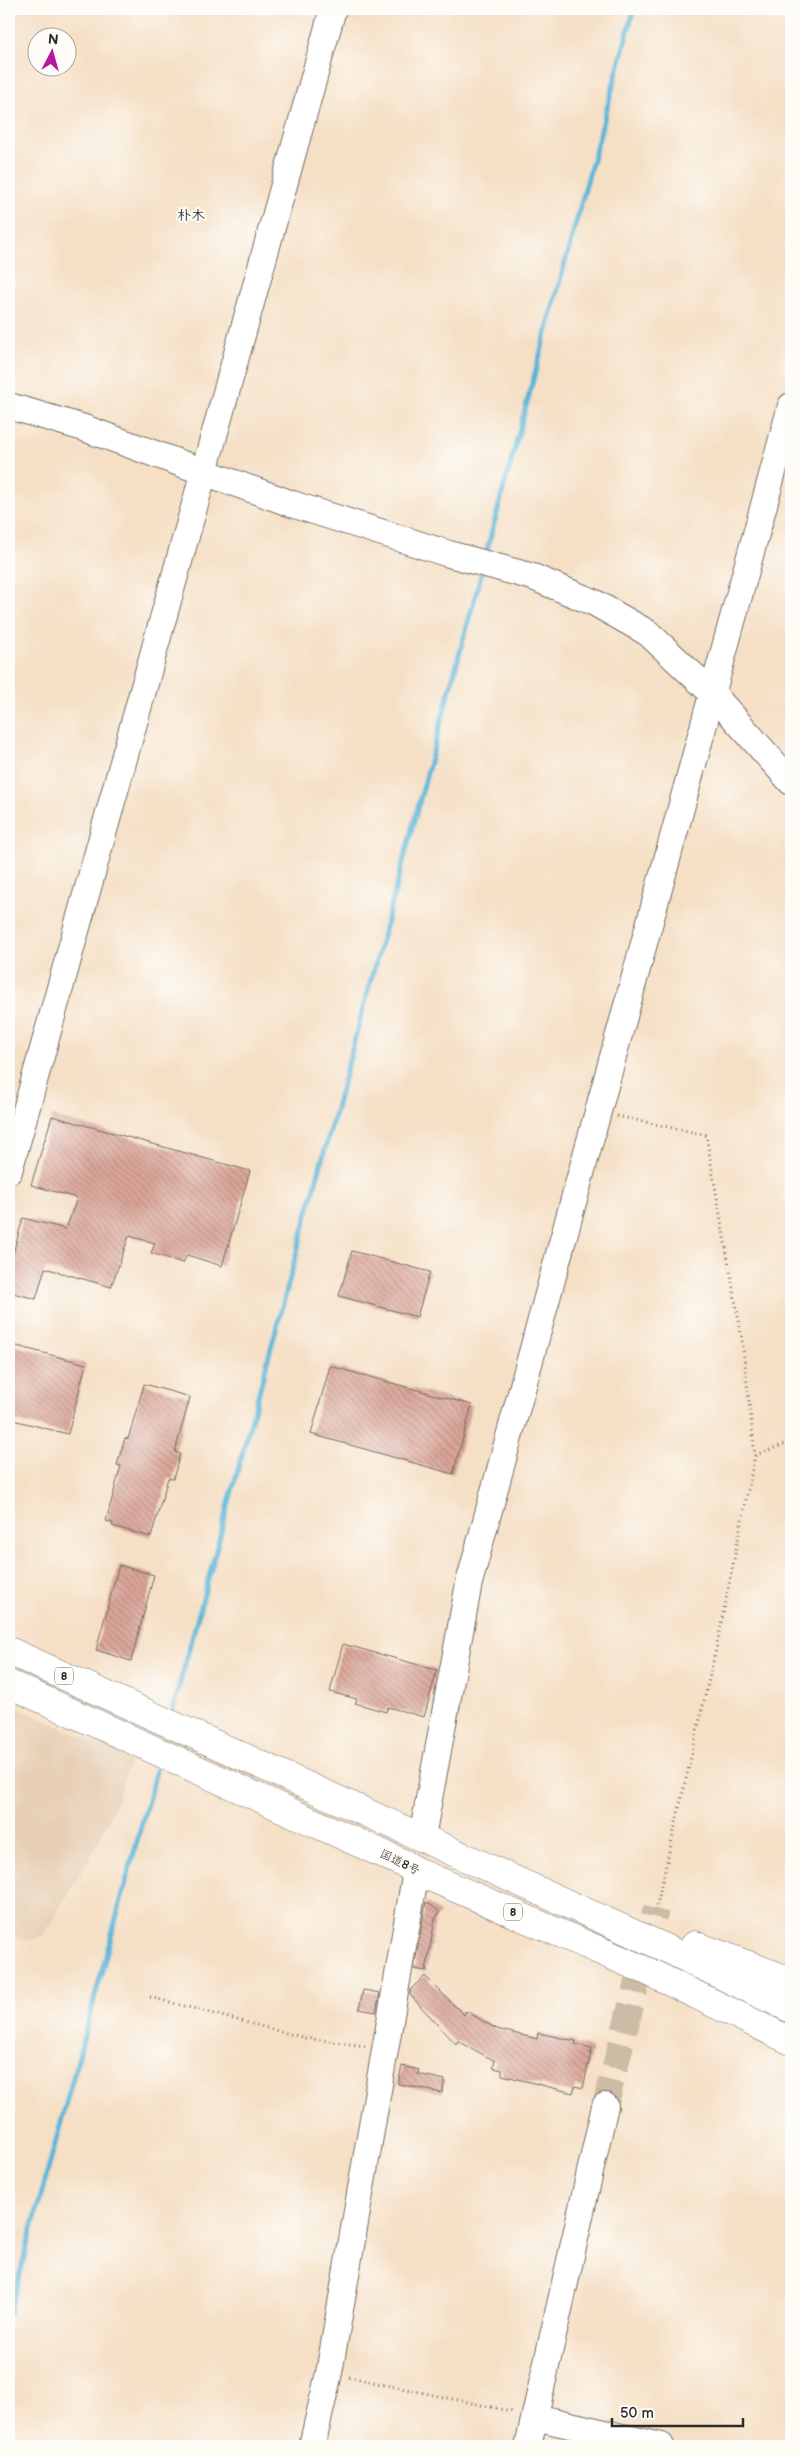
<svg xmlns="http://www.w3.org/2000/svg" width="800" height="2455" viewBox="0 0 800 2455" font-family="'Balsamiq Sans','Klee One',sans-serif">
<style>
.built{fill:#e7cfb5}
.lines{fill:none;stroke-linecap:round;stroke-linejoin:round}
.stream{stroke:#5bb5d8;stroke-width:5}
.building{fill:url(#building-back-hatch)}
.minor-tunnel{stroke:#cdbba6;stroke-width:26;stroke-dasharray:26 13;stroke-linecap:butt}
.minor-casing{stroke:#726a61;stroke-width:28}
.highway-casing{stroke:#726a61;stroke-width:29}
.path{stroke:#726a61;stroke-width:3;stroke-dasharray:1 4;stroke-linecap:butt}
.minor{stroke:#fff;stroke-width:26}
.highway{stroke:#fff;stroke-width:28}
.labels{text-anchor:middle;stroke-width:4;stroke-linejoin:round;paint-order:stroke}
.shield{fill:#fdfcf7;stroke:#6a6a68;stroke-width:1}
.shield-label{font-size:11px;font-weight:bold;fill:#2b2b2b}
.street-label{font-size:12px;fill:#2b2b2b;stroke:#fdfcf7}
.neighbourhood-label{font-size:14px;font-weight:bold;fill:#2b2b2b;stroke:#fdfcf7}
</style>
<defs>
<pattern id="building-back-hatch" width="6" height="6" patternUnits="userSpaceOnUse" patternTransform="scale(1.25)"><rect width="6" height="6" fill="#dba699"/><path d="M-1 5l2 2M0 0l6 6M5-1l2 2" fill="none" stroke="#b2877d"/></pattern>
</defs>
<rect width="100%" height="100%" fill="#fdfcf7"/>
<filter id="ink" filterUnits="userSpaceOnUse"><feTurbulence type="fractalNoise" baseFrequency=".02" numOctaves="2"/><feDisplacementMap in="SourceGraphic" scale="10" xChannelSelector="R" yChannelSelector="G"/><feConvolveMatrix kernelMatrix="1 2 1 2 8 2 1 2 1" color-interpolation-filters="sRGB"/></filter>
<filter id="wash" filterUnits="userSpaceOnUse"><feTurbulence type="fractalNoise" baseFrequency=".0096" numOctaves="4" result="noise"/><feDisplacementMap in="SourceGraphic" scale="20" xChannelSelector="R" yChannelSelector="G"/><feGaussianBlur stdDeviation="1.12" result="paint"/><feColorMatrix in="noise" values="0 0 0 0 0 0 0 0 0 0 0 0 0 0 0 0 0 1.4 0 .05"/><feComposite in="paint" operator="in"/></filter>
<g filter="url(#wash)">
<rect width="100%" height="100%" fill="#f5dfc5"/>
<!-- built -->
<path class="built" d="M9,1704l118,53 3,5 -13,38 -23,50 -50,85 -14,5 -21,-2z"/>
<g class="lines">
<!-- stream -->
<g class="stream">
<path d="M485,557l149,-548"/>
<path d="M171,1716l311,-1145"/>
<path d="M9,2314l150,-554"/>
</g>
</g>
<g id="blocks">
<!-- building -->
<g class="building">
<path d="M52,1116l198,55 -28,95 -35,-11 -4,8 -32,-10 4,-10 -26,-7 -18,51 -66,-19 -9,31 -27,-7v-24l14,-50 43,11 11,-31 -46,-13z"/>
<path d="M352,1251l78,21 -13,45 -78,-21z"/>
<path d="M9,1344l77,20 -18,70 -59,-15z"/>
<path d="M330,1366l142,39 -19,69 -142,-40z"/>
<path d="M144,1384l46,13 -15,55 5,2 -7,25 -5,-1 -17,59 -39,-11 1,-3 -7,-2 15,-55 -4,-1 8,-27 3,1z"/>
<path d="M119,1565l35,10 -23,86 -35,-11z"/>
<path d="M343,1644l94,26 -13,47 -36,-10 -2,5 -31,-9 2,-4 -27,-7z"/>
<path d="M426,1902l14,10 -5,7 -9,52 -12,-2z"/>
<path d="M425,1976l39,39 2,-4 31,18 40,10 1,-6 38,8 -1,3 17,4 -9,40 -8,-2 -2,7 -71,-18v-5l-9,-2 2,-7 -37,-20 -2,3 -46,-49 1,-6z"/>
<path d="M363,1990l17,3 -4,19 -17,-3z"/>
<path d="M402,2066l17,4 -1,4 27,6 -3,13 -44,-9z"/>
</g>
</g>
</g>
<g filter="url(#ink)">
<use href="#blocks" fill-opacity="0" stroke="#726a61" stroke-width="1"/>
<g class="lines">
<!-- minor-tunnel -->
<path class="minor-tunnel" d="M605,2106l51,-197"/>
<defs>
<g id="minor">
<path d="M9,406l75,22 208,76 157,50 84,23 62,26 53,30 65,61 78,88"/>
<path d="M9,1171l324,-1162"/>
<path d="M422,1837l47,-254 322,-1177"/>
<path d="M535,2417l126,29"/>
<path d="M312,2446l17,-73 87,-502"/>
<path d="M528,2446l77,-340"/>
</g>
<g id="highway">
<path d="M9,1651l652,295 130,63"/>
<path d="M9,1684l396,180 11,7 233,101 142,69"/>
<path d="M695,1945l96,36"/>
</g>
</defs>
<!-- minor casing -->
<use href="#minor" class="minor-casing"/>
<!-- highway casing -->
<use href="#highway" class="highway-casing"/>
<!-- path -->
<g class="path">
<path d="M617,1116l89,19 36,204 13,116 -39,194 -60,260"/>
<path d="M755,1455l36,-13"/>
<path d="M150,1997l155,41 60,8"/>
<path d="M349,2377l165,35"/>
</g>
<!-- minor -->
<use href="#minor" class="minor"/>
<!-- highway -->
<use href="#highway" class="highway"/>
</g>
</g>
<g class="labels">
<!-- shield labels -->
<g class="shield">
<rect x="55" y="1667.5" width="18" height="17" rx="4"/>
<rect x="504" y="1903.5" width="18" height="17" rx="4"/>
</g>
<g class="shield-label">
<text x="64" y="1680">8</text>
<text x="513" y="1916">8</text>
</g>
<!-- street labels -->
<g class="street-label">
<text transform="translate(400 1862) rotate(26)" y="4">国道8号</text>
</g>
<!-- neighbourhood labels -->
<g class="neighbourhood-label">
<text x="191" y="220">朴木</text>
</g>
</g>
<!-- margin -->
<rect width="800" height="2455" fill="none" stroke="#fdfcf7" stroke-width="30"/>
<!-- north arrow -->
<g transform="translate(52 52) rotate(6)"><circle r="24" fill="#fdfcf7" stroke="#a9a8a5"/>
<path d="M0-4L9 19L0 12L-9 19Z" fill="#b5179e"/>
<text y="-8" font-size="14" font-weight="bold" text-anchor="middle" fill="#2b2b2b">N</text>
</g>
<!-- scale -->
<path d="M612 2418v8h131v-8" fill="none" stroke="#2b2b2b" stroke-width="2.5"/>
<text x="620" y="2418" font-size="15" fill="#2b2b2b" stroke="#fdfcf7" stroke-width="4" paint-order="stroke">50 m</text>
</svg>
